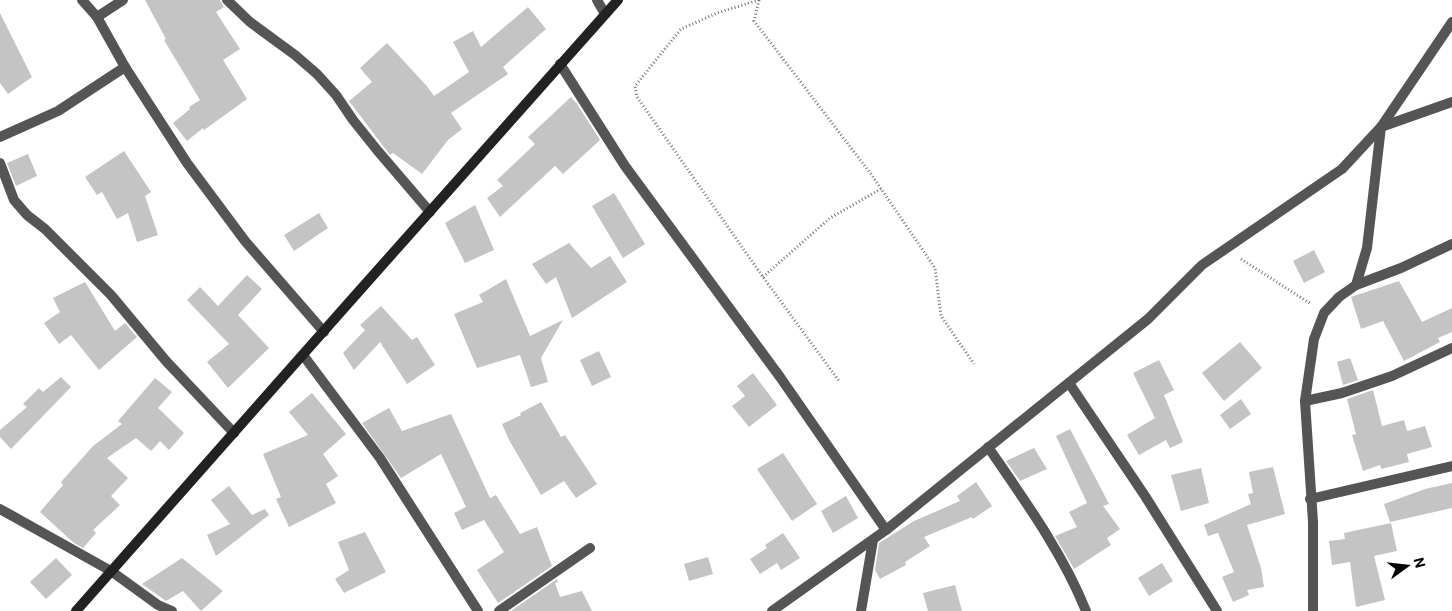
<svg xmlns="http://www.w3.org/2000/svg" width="1452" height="611" viewBox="0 0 1452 611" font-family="Roboto,sans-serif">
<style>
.building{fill:#c4c4c4}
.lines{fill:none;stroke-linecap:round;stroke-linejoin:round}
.path{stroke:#777;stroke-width:3;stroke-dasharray:1 2.5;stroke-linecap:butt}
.street{stroke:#555;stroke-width:10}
.secondary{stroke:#222;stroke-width:10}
</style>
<rect width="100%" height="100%" fill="#fff"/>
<!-- building -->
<g class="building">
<path d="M145,0h75l4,7 -8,5 24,37 -17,11 24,39 -43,31 -1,-2 -16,13 -14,-18 17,-14 -1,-2 11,-7 -36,-60 2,-1z"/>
<path d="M528,7l18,22 -43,38 5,7 -57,39 11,16 -14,11 -26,34 -29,-21 -3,2 -41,-54 23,-19 -12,-14 27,-25 39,42 8,11 35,-24 -16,-30 20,-11 8,16z"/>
<path d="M0,13l32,64 -24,17 -8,-11z"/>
<path d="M571,97l6,7 23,36 -37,34 -8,-8 -55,51 -13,-19 16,-12 -6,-6 38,-36 -7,-7z"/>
<path d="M124,151l27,41 -6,4 13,39 -21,7 -9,-29 -11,6 -15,-27 -5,3 -12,-18z"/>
<path d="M28,154l9,22 -21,10 -9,-23z"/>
<path d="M614,193l31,51 -22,14 -31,-52z"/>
<path d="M475,205l19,45 -29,13 -20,-40z"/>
<path d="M319,213l9,15 -34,23 -10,-16z"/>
<path d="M569,243l22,25 19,-12 17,26 -55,36 -16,-41 -10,7 -14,-20z"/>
<path d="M1314,250l11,22 -21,11 -11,-22z"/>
<path d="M247,275l15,14 -24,26 31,33 -41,40 -21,-26 22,-18 -42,-44 13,-13 18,19z"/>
<path d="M506,279l24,57 33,-16 -22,38 7,24 -17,5 -11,-32 -43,13 -23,-54 29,-12 -4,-7z"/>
<path d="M1399,281l23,41 30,-14v24l-14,6 2,4 -36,19 -21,-40 -22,8 -10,-32z"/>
<path d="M85,282l30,49 10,-8 12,14 -38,33 -28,-35 -12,9 -15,-21 16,-11 -7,-14z"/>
<path d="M381,306l31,34 5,-3 18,28 -28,19 -27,-42 -26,28 -11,-17 22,-23 -5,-5z"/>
<path d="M1240,342l22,26 -38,33 -22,-28z"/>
<path d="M599,351l12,26 -19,9 -12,-26z"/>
<path d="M1350,358l8,22 -15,5 -6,-23z"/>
<path d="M1159,360l15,30 -10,5 19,47 -13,6 -4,-8 -27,15 -12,-20 28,-17 -22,-45z"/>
<path d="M753,373l24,32 -28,22 -17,-21 13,-10 -8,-10z"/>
<path d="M61,377l10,10 -60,62 -11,-12v-7l27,-23 -4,-3 16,-16 4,4z"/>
<path d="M155,378l17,14 -14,16 26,25 -15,17 -9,-9 -9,10 -15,-13 -29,20 21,20 -17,18 9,9 -27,25 3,3 -13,15 -9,-5 -34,-31 23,-27 -2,-3 32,-36 29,-22 -4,-3z"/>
<path d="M1373,390l9,36 22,-6 3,11 18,-5 7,21 -25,7 2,8 -28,7 -1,-4 -17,6 -11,-36 4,-1 -9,-35z"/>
<path d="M312,393l34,41 -23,20 15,22 -12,8 10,19 -47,24 -13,-28 5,-2 -18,-43 45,-19 -19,-23z"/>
<path d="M1241,399l10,15 -21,15 -10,-14z"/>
<path d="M541,402l20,35 4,-2 32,49 -21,14 -12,-17 -23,14 -32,-55 -7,-16 19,-9 -1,-2z"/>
<path d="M389,408l13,23 49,-17 39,84 6,-3 24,39 17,-7 15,39 -54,37 -21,-33 27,-18 -20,-32 -22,10 -8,-17 12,-6 -25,-53 -40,24 -39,-55z"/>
<path d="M1070,429l39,75 -6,2 17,23 -13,9 4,7 -37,24 -19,-33 22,-9 -8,-15 18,-9 -31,-67z"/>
<path d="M1034,448l13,21 -27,12 -14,-20z"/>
<path d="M783,453l34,51 -25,17 -35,-52z"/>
<path d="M1273,467l12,47 -38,11 14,43 3,19 -17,3 2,5 -16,7 -11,-25 12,-5 -16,-39 -10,3 -4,-11 47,-21 -3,-10 5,-1 -4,-21z"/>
<path d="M1201,468l8,35 -28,8 -10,-36z"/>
<path d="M976,482l16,24 -19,13 -1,-2 -48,20 6,9 -25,16 1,3 -26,14 -5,-9 4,-27 35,-22 46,-20 -3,-5z"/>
<path d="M1452,483v25l-62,14 -6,-18 41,-15z"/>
<path d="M229,486l23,29 13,-6 4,6 -53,41 -9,-21 23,-11 -19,-24z"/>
<path d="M846,496l12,22 -25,15 -12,-22z"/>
<path d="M1391,523l6,28 -23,5 11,44 -29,7 -6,-45 -18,3 -3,-24 16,-2 -1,-6z"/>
<path d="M365,532l21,40 -42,21 -9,-14 14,-9 -11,-28z"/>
<path d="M783,533l17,25 -19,12 -4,-7 -17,11 -10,-15 17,-11 -2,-3z"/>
<path d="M708,557l5,17 -24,7 -5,-17z"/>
<path d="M56,558l16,17 -26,24 -16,-17z"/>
<path d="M182,558l41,33 -22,20 -18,-20 -17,10 -24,-17z"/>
<path d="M1162,563l11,18 -24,15 -11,-18z"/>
<path d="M557,579l1,3 -3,1 5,14 22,-6 10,20h-81z"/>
<path d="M955,585l7,26h-34l-5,-18z"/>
</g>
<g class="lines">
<!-- path -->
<g class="path">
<path d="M759,0l-42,13 -36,16 -46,57 2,11 126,180 76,104"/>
<path d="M759,0l-5,21 117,153 64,94 6,48 33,48"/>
<path d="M1241,259l70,45"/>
<path d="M763,277l67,-59 51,-29"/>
</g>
<!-- street -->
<g class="street">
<path d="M227,0l23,22 45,33 22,19 19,21 17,25 24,30 53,62"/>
<path d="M597,0l8,14"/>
<path d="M97,17l26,-17"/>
<path d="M560,64l65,102 155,211 106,153"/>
<path d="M125,67l62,96 58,78 79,91"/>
<path d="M0,137l58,-26 67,-44 -28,-50 -15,-17"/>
<path d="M0,163l14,37 13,15 18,14 66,66 55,66 68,72"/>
<path d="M1356,285l45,-17 51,-24"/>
<path d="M303,355l77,103 98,153"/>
<path d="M1069,383l76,113 72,115"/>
<path d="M1305,401l37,-8 50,-17 60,-28"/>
<path d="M988,447c35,51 75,106 98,164"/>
<path d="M1310,499l142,-33"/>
<path d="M0,509l111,62 47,34 14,6"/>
<path d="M499,611l91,-63"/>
<path d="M772,611l114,-81 262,-211 54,-54 140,-96 39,-42 71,-105"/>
<path d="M861,611l12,-71"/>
<path d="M1313,611v-89l-8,-121 9,-62 10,-26 15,-16 17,-12 11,-37 14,-121 71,-25"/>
</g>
<!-- secondary -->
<path class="secondary" d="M76,611c181,-204 360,-408 542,-611"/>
</g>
<!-- north arrow -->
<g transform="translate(1407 566) rotate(75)" stroke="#ffffff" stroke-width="4" paint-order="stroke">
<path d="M0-4L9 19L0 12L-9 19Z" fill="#000000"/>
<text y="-8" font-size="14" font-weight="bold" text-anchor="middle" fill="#000000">N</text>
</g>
</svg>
